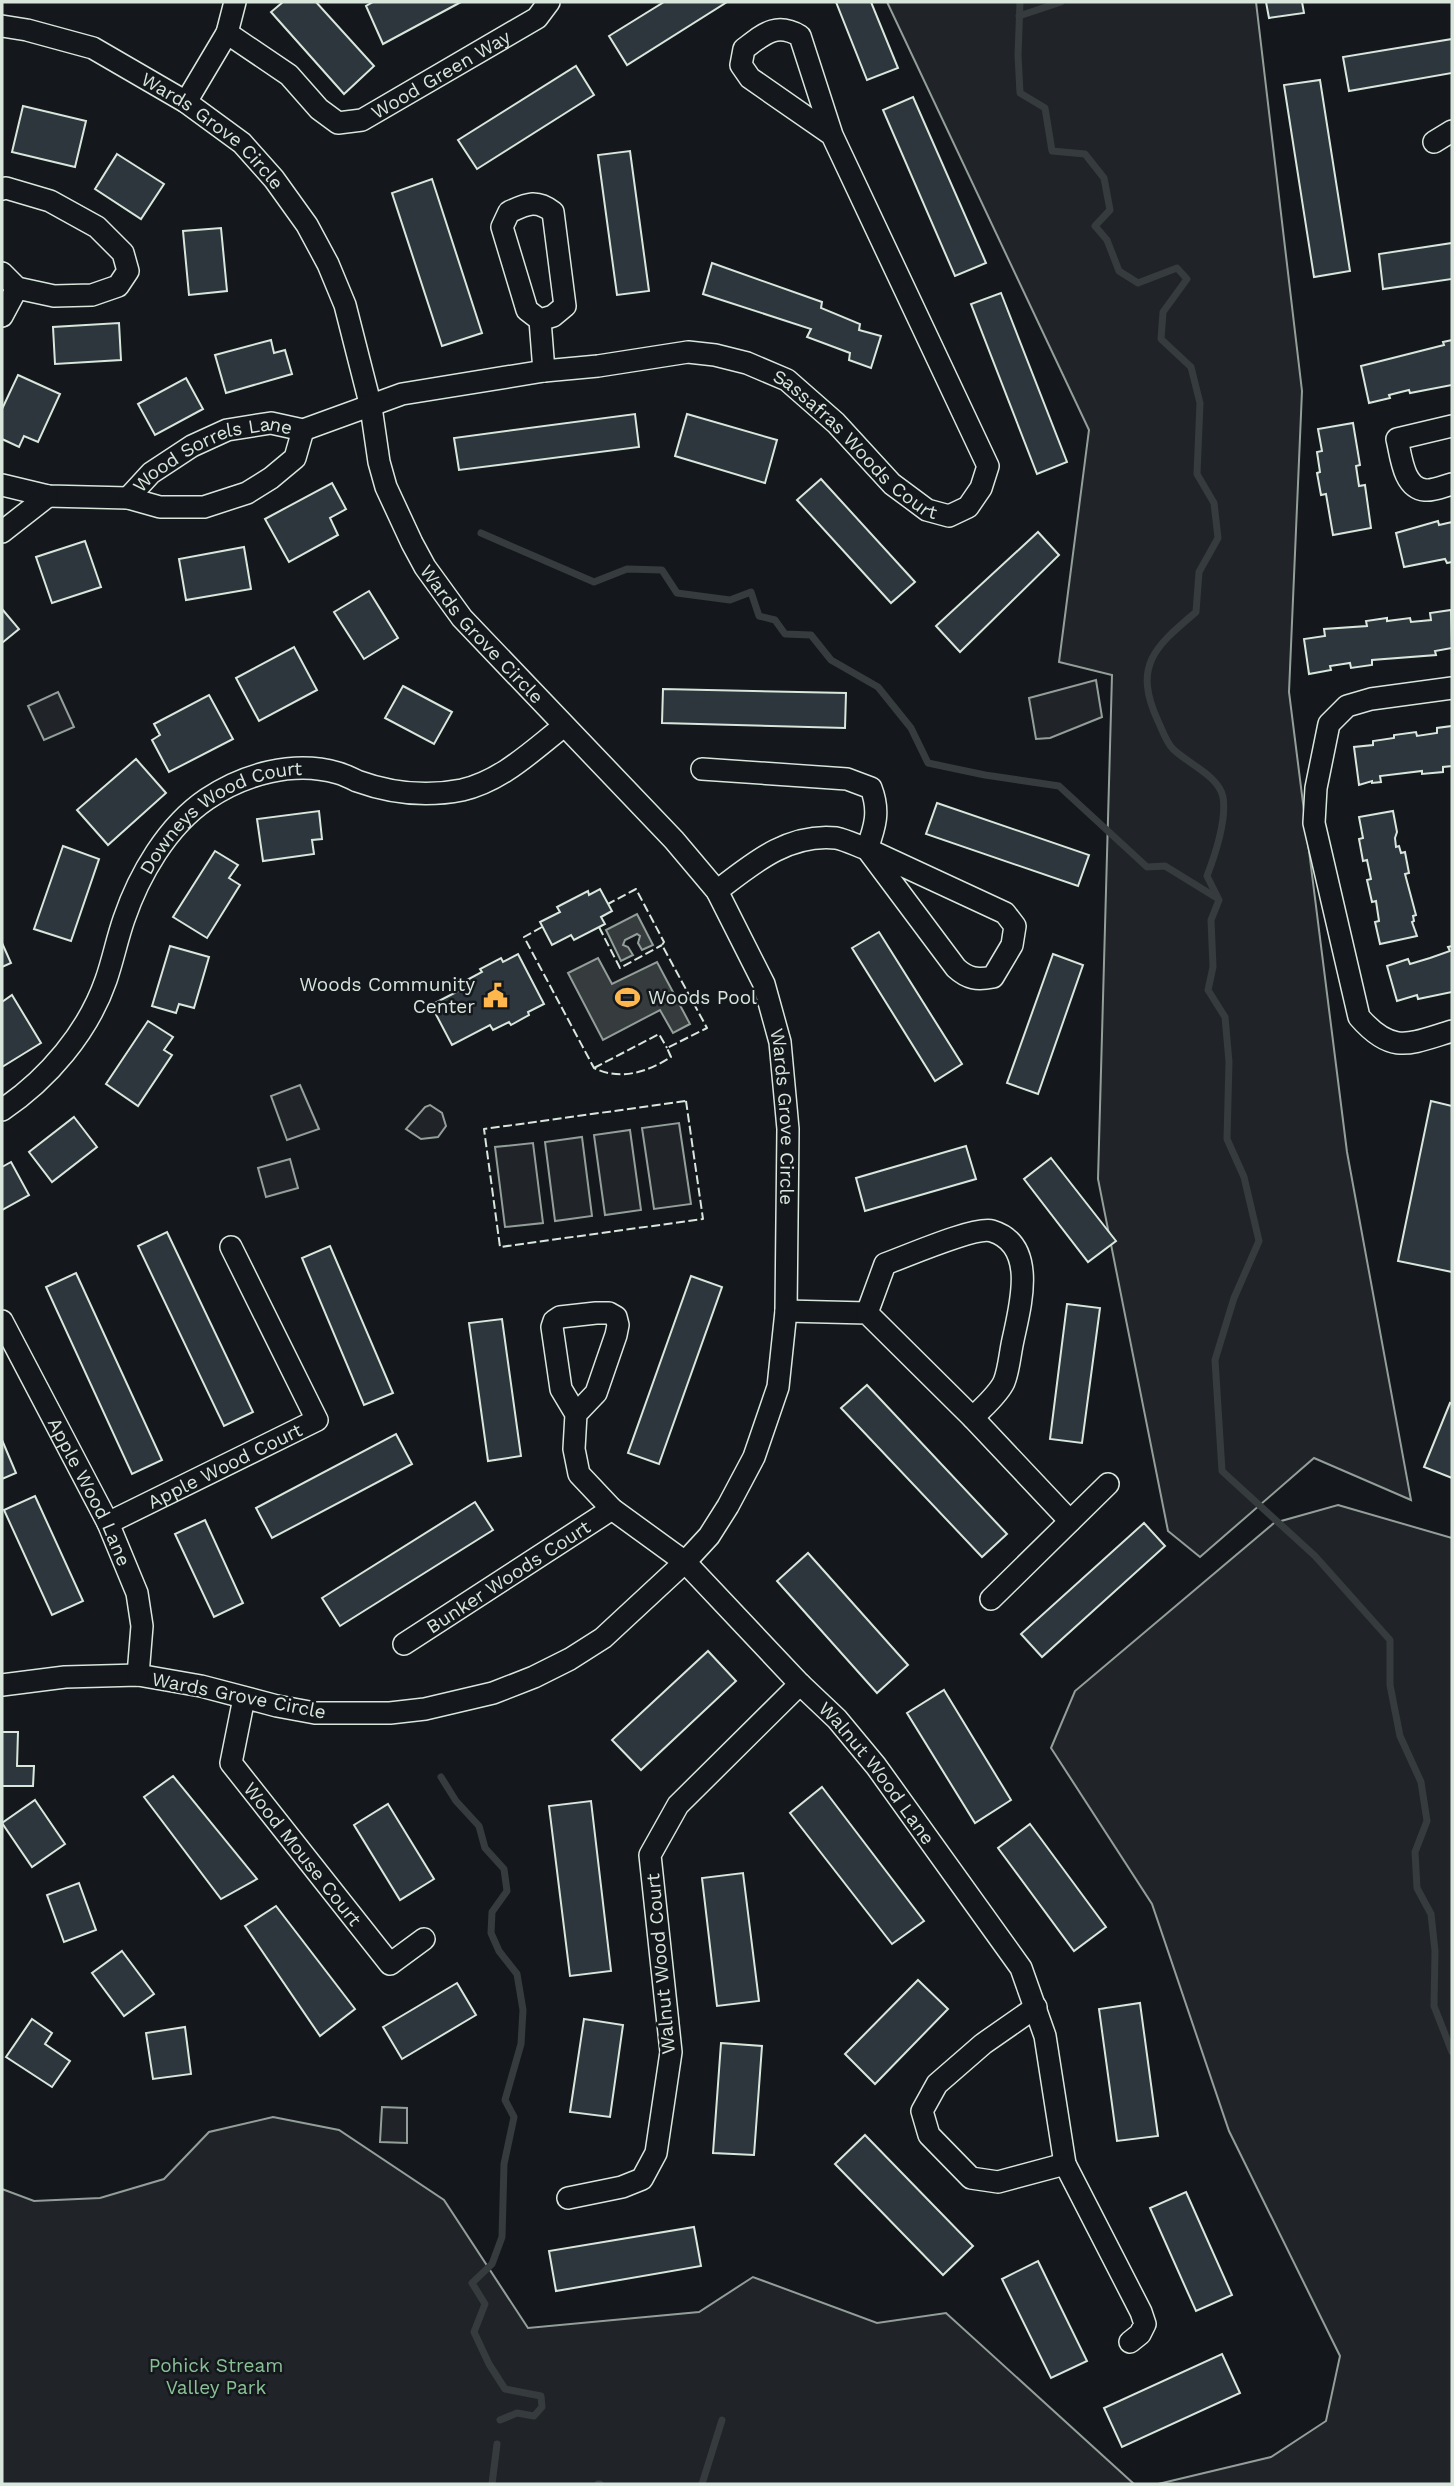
<svg xmlns="http://www.w3.org/2000/svg" width="1454" height="2486" viewBox="0 0 1454 2486" font-family="'Work Sans',sans-serif">
<style>
.green{fill:#202428;stroke:#939e99;stroke-width:2}
.water{fill:#363b3e;stroke:#939e99;stroke-width:2}
.lines{fill:none;stroke-linecap:round;stroke-linejoin:round}
.stream{stroke:#363b3e;stroke-width:7}
.building{fill:#2c363c;stroke:#d8e6dc;stroke-width:2}
.minor-casing{stroke:#d8e6dc;stroke-width:24}
.minor{stroke:#14181c;stroke-width:21}
.fence{stroke:#d8e6dc;stroke-width:2;stroke-dasharray:9 3.5;stroke-linecap:butt}
.labels{text-anchor:middle;stroke-width:5;stroke-linejoin:round;paint-order:stroke}
.street-label{font-size:19px;fill:#d8e6dc;stroke:#14181c}
.poi-label{font-size:19px;fill:#d8e6dc;stroke:#14181c;text-anchor:end}
.park-label{font-size:19px;fill:#8ac095;stroke:#14181c}
</style>
<rect width="100%" height="100%" fill="#14181c"/>
<!-- green -->
<g class="green">
<path d="M887,2h369l46,389 -13,301 58,460 64,348 -97,-42 -114,99 -32,-26 -70,-352 14,-504 -53,-13 30,-232z"/>
<path d="M1096,680l6,37 -52,21 -14,1 -7,-41z"/>
<path d="M58,692l16,35 -30,13 -16,-34z"/>
<path d="M300,1085l19,44 -32,11 -16,-44z"/>
<path d="M430,1105l12,8 4,13 -8,11 -17,2 -15,-10 19,-22z"/>
<path d="M679,1123l12,81 -37,5 -12,-81z"/>
<path d="M630,1130l11,80 -36,5 -11,-80z"/>
<path d="M582,1137l10,79 -37,5 -10,-79z"/>
<path d="M533,1143l10,80 -38,4 -10,-80z"/>
<path d="M290,1159l8,29 -32,9 -8,-29z"/>
<path d="M1338,1505l114,33v946h-294l113,-27 55,-36 14,-65 -111,-225 -77,-227 -101,-156 24,-57 199,-168z"/>
<path d="M382,2107l25,1v35l-27,-1z"/>
<path d="M273,2117l66,13 105,70 84,128 171,-16 54,-35 124,46 69,-10 188,171h-1132v-295l32,12 66,-3 64,-19 45,-47z"/>
</g>
<!-- water -->
<g class="water">
<path d="M637,914l16,31 -11,5 -4,-7 2,-7 -3,-2 -12,6 -2,5 5,2 5,8 -12,6 -15,-31z"/>
<path d="M598,958l14,26 45,-22 33,62 -17,9 -13,-23 -57,30 -35,-67z"/>
</g>
<g class="lines">
<!-- stream -->
<g class="stream">
<path d="M1020,2l-2,53 2,38 25,15 7,43 33,3 19,24 6,32 -15,16 12,14 12,31 19,12 39,-15 10,11 -24,33 -2,27 30,28 9,36 -3,71 17,29 4,35 -19,34 -3,40c-40,34 -64,53 -38,109 4,8 8,21 15,28 14,14 46,27 50,48 4,24 -8,58 -16,79l12,24 -8,20 2,47 -5,23 17,27 4,45 -2,77 17,38 15,64 -25,57 -19,62 7,111 93,85 75,84v45l10,51 21,46 6,39 -12,31 2,36 14,26 4,37 -1,55 18,46"/>
<path d="M1019,16l42,-14"/>
<path d="M481,533l113,49 33,-13 35,1 15,23 53,7 21,-8 8,24 16,4 10,14 26,1 20,25 47,27 33,41 17,35 57,12 74,11 88,81 18,-1 52,32"/>
<path d="M441,1777l15,24 23,25 6,22 19,21 3,22 -15,21 -1,21 8,18 18,23 6,36 -2,34 -16,56 9,17 -10,47 -2,73 -10,27 -20,19 13,21 -11,28 15,32 16,25 36,7 1,11 -8,9 -17,-3 -17,7"/>
<path d="M492,2484l5,-40"/>
<path d="M598,2484h2"/>
<path d="M702,2484l20,-64"/>
</g>
</g>
<!-- building -->
<g class="building">
<path d="M283,2h33l58,64 -30,28 -73,-82z"/>
<path d="M373,2h88l-78,42 -17,-38z"/>
<path d="M664,2h63l-100,63 -18,-29z"/>
<path d="M836,2h35l27,66 -31,12z"/>
<path d="M1266,2h36l2,11 -35,5z"/>
<path d="M1452,39v34l-103,18 -6,-34z"/>
<path d="M576,66l18,29 -117,74 -19,-29z"/>
<path d="M1320,80l30,191 -36,6 -30,-192z"/>
<path d="M913,97l73,166 -31,13 -72,-166z"/>
<path d="M23,106l63,15 -11,46 -63,-15z"/>
<path d="M630,151l19,140 -32,4 -19,-140z"/>
<path d="M117,154l47,30 -23,35 -46,-30z"/>
<path d="M432,179l50,154 -40,13 -50,-153z"/>
<path d="M221,228l6,63 -38,4 -6,-64z"/>
<path d="M1452,243v36l-69,10 -4,-35z"/>
<path d="M712,263l110,39 -1,6 39,16 -1,6 22,6 -10,32 -22,-8 1,-7 -43,-16 4,-8 -108,-35z"/>
<path d="M1001,293l66,169 -30,12 -66,-170z"/>
<path d="M119,323l2,37 -66,4 -2,-37z"/>
<path d="M271,340l3,13 11,-3 7,24 -66,19 -11,-38z"/>
<path d="M1452,340v45l-42,8 -1,-3 -20,5 1,3 -21,5 -8,-37 83,-21 -1,-3z"/>
<path d="M18,375l42,19 -22,48 -14,-6 -5,11 -17,-8v-30z"/>
<path d="M186,378l17,31 -48,26 -17,-31z"/>
<path d="M635,414l4,33 -180,23 -5,-32z"/>
<path d="M687,414l90,26 -12,43 -90,-27z"/>
<path d="M1353,423l7,42 -4,1 3,20 6,-1 6,43 -38,7 -7,-41 -5,1 -4,-22 3,-1 -3,-20 5,-1 -4,-22z"/>
<path d="M821,479l94,103 -24,21 -94,-103z"/>
<path d="M332,483l14,26 -16,9 8,17 -49,27 -24,-43z"/>
<path d="M1438,521l1,4 13,-3v40l-5,1 -2,-4 -41,8 -8,-34z"/>
<path d="M1038,532l21,23 -99,97 -24,-26z"/>
<path d="M85,541l16,46 -49,16 -16,-46z"/>
<path d="M244,547l7,42 -65,11 -7,-41z"/>
<path d="M369,591l29,47 -34,21 -30,-47z"/>
<path d="M2,609l17,20 -17,14z"/>
<path d="M1451,610l1,38 -17,3 1,4 -64,5v5l-21,3 -1,-5 -20,3 1,4 -22,4 -5,-35 21,-3 -1,-7 43,-3 -1,-5 21,-3v3l23,-3 1,4 20,-2 -1,-7z"/>
<path d="M294,647l23,43 -58,31 -23,-43z"/>
<path d="M403,686l49,26 -18,32 -49,-26z"/>
<path d="M663,689l183,4 -1,35 -183,-5z"/>
<path d="M209,695l24,44 -64,33 -17,-32 8,-5 -6,-11z"/>
<path d="M1452,726v40l-9,1v5l-21,2v-3l-42,5 1,6 -9,1v-2l-13,4 -5,-38 19,-2v-4l21,-3v-3l22,-3 1,4 20,-3v-5z"/>
<path d="M136,759l30,34 -58,52 -31,-35z"/>
<path d="M937,803l152,52 -11,31 -152,-52z"/>
<path d="M319,811l3,28 -10,1 2,14 -51,7 -6,-42z"/>
<path d="M1393,811l4,21 -2,6 1,9 3,-1 2,7 4,-1 4,21 -4,1 11,41 -3,1 1,5 -2,1 5,14 -37,8 -5,-22 4,-1 -3,-20 -4,1 -5,-22 4,-1 -4,-19 -4,1 -4,-22 4,-1 -4,-21z"/>
<path d="M63,846l36,13 -28,82 -37,-12z"/>
<path d="M215,851l23,14 -9,13 11,7 -33,53 -34,-21z"/>
<path d="M600,889l12,22 -11,6 4,7 -31,16 -3,-5 -19,10 -12,-23 20,-10 -3,-5 31,-16 1,4z"/>
<path d="M879,932l83,132 -27,17 -83,-133z"/>
<path d="M2,943l9,20 -9,4z"/>
<path d="M170,946l39,11 -15,51 -15,-4 -3,9 -24,-7z"/>
<path d="M1452,946v46l-34,7 -1,-4 -20,6 -10,-35 21,-7 2,5 20,-6 20,-7 -2,-4z"/>
<path d="M518,954l26,50 -16,8 1,3 -18,10 -2,-3 -16,8 -3,-5 -38,20 -21,-40 39,-20 -3,-5 15,-8 -2,-3 21,-11 2,4z"/>
<path d="M1053,954l30,11 -45,129 -31,-11z"/>
<path d="M12,995l29,48 -39,24v-65z"/>
<path d="M148,1021l25,16 -9,13 8,5 -34,51 -32,-22z"/>
<path d="M1431,1101l21,5v166l-54,-11z"/>
<path d="M74,1117l23,30 -45,35 -23,-30z"/>
<path d="M966,1146l10,33 -111,32 -9,-33z"/>
<path d="M1051,1158l65,83 -28,21 -64,-83z"/>
<path d="M11,1162l18,33 -27,15v-43z"/>
<path d="M167,1232l86,180 -29,14 -86,-180z"/>
<path d="M330,1246l63,147 -29,12 -62,-147z"/>
<path d="M76,1273l86,187 -30,14 -86,-187z"/>
<path d="M691,1276l31,11 -63,177 -31,-11z"/>
<path d="M1067,1304l33,4 -18,135 -32,-4z"/>
<path d="M502,1319l19,137 -33,5 -19,-138z"/>
<path d="M867,1385l140,149 -25,23 -141,-149z"/>
<path d="M1450,1403l2,1v74l-28,-11z"/>
<path d="M396,1434l16,30 -140,74 -16,-30z"/>
<path d="M2,1440l14,33 -14,6z"/>
<path d="M35,1496l48,105 -31,14 -48,-105z"/>
<path d="M475,1502l18,28 -153,96 -18,-28z"/>
<path d="M205,1520l38,83 -29,14 -39,-83z"/>
<path d="M1144,1523l21,23 -123,111 -21,-23z"/>
<path d="M808,1553l100,112 -31,28 -100,-112z"/>
<path d="M708,1651l28,30 -95,89 -29,-30z"/>
<path d="M944,1690l67,110 -36,23 -68,-110z"/>
<path d="M2,1732h16l-1,34h17l-1,20h-31z"/>
<path d="M173,1776l84,103 -36,20 -77,-102z"/>
<path d="M822,1787l102,134 -32,23 -102,-131z"/>
<path d="M35,1800l30,44 -33,23 -30,-44z"/>
<path d="M591,1801l20,170 -41,5 -21,-170z"/>
<path d="M388,1804l46,75 -34,21 -46,-75z"/>
<path d="M1030,1824l76,103 -32,24 -76,-103z"/>
<path d="M743,1873l16,128 -42,5 -15,-128z"/>
<path d="M79,1883l17,47 -32,12 -17,-47z"/>
<path d="M276,1906l79,103 -35,27 -75,-110z"/>
<path d="M122,1951l32,43 -30,22 -32,-43z"/>
<path d="M918,1980l30,29 -73,75 -30,-30z"/>
<path d="M457,1983l19,32 -74,44 -19,-32z"/>
<path d="M1140,2003l18,133 -41,5 -18,-132z"/>
<path d="M32,2019l20,14 -7,11 25,17 -18,26 -46,-30z"/>
<path d="M584,2019l39,6 -13,92 -40,-5z"/>
<path d="M185,2027l6,47 -38,5 -7,-46z"/>
<path d="M721,2043l41,3 -8,109 -41,-2z"/>
<path d="M865,2135l108,111 -30,29 -108,-111z"/>
<path d="M1186,2192l46,103 -36,16 -46,-103z"/>
<path d="M694,2227l7,39 -145,25 -7,-40z"/>
<path d="M1038,2261l49,100 -36,17 -49,-99z"/>
<path d="M1222,2354l18,39 -118,54 -18,-39z"/>
</g>
<g class="lines">
<defs>
<g id="minor">
<path id="s1" d="M2,26l25,4 66,18 93,54 56,41 32,36 33,46 21,39 17,41 26,102 8,55 7,25 26,56 13,24 37,51 212,222 43,51 47,93 16,58 8,87 -2,182 -8,76 -24,70 -26,49 -19,30 -24,26 -82,76 -33,21 -36,18 -41,16 -68,16 -35,4h-75l-38,-7 -76,-20 -63,-11 -73,2 -63,8"/>
<path id="s2" d="M227,33l62,42 30,34 19,14 24,-3 175,-102 12,-16"/>
<path d="M186,102l41,-69 8,-31"/>
<path d="M1434,142l18,-11"/>
<path d="M2,189l4,-1 44,13 47,26 26,26 5,18 -10,15 -26,9 -38,1 -37,-8 -15,-15"/>
<path d="M2,316l15,-28"/>
<path d="M540,320l13,-4 12,-10 -12,-94c-17,-13 -26,-8 -44,0l-7,15 25,83 13,10 4,51"/>
<path d="M1452,426l-55,13c4,16 6,49 28,51 8,1 19,-4 27,-6"/>
<path d="M2,485l46,11 80,2 32,9h44l43,-14 24,-15 24,-20 8,-28"/>
<path id="s3" d="M128,498l23,-25 41,-27 35,-16 44,-7 32,7 99,-36 142,-23 54,-5 90,-14 27,3 32,8 40,17 49,43 56,61 35,26 22,6 19,-9 13,-19 7,-22 -156,-331 -32,-99c-24,-14 -36,-2 -56,13l-3,16 9,13 82,57"/>
<path d="M2,532l46,-36"/>
<path d="M1452,688l-81,11 -24,7 -18,18 -13,64 -2,35 45,194c33,38 50,27 93,14"/>
<path d="M702,769l145,10 24,9c9,23 4,39 -4,61 -9,-3 -21,-9 -31,-11 -48,-5 -84,26 -119,53"/>
<path d="M867,849l138,64 10,13 -3,19 -19,32c-16,3 -25,2 -37,-9z"/>
<path id="s4" d="M2,1110c46,-31 86,-78 104,-130 7,-20 11,-41 18,-61 15,-44 43,-93 83,-120 37,-25 87,-39 131,-26 7,2 13,5 19,8 33,12 70,16 105,9 40,-9 71,-40 102,-64"/>
<path d="M786,1311l81,2 106,105 97,103"/>
<path d="M867,1313l18,-49c20,-7 90,-38 107,-33 46,14 28,76 21,109 -3,13 -4,30 -9,42 -6,13 -22,26 -31,36"/>
<path id="s5" d="M2,1321l106,202 29,70 5,33 -4,49"/>
<path id="s6" d="M576,1414l20,-21 20,-58 2,-10 -2,-8 -7,-4h-13l-36,4 -6,4 -2,6 9,62 15,25 -2,35 5,25 33,35 73,53 115,122 37,35 39,47 145,202 24,68 20,128 76,148 4,12 -5,10 -10,8"/>
<path id="s7" d="M108,1523l209,-103 -86,-173"/>
<path d="M991,1599l117,-115"/>
<path id="s8" d="M404,1644l208,-135"/>
<path id="s9" d="M244,1698l-13,65 159,201 34,-25"/>
<path d="M1036,2007l-53,37 -46,40 -15,27 7,24 42,43 27,4 67,-18"/>
<path d="M568,2198l54,-11 20,-8 14,-26 15,-101 -21,-197 28,-50 122,-121"/>
</g>
</defs>
<!-- minor casing -->
<use href="#minor" class="minor-casing"/>
<!-- minor -->
<use href="#minor" class="minor"/>
<!-- fence -->
<g class="fence">
<path d="M542,927l-18,10 70,131c26,13 54,4 77,-11l-4,-9 40,-20 -45,-83 2,-3 -28,-53 -28,15"/>
<path d="M599,927l21,41 42,-23"/>
<path d="M594,1068l65,-34 8,14"/>
<path d="M686,1101l17,118 -203,28 -16,-118z"/>
</g>
</g>
<!-- icons -->
<defs>
<symbol id="civic-bare" viewBox="-9 -9 18 18"><path d="M-.6-6.5H3V-4.5H.6V-3L4-1V1h2V6H-6V1h2V-1L-.6-3ZM-1.2 2.5V6h2.4V2.5Z" fill="#ffb74d" stroke="#14181c" stroke-width="2.5" paint-order="stroke"/></symbol>
<symbol id="stadium-bare" viewBox="-9 -9 18 18"><path d="M0-5a6.5 5 0 1 0 0 10a6.5 5 0 1 0 0-10ZM-3.5-1.8h7v3.6h-7Z" fill="#ffb74d" stroke="#14181c" stroke-width="2.5" paint-order="stroke"/></symbol>
</defs>
<g fill-rule="evenodd">
<use href="#civic-bare" x="478" y="978" width="35" height="35"/>
<use href="#stadium-bare" x="610" y="980" width="35" height="35"/>
</g>
<g class="labels">
<!-- street labels -->
<g class="street-label">
<text dy="7" stroke="none"><textPath href="#s2" startOffset="259">Wood Green Way</textPath></text>
<text dy="7" stroke="none"><textPath href="#s1" startOffset="240">Wards Grove Circle</textPath></text>
<text dy="7" stroke="none"><textPath href="#s3" startOffset="791">Sassafras Woods Court</textPath></text>
<text dy="7" stroke="none"><textPath href="#s3" startOffset="100">Wood Sorrels Lane</textPath></text>
<text dy="7" stroke="none"><textPath href="#s1" startOffset="828">Wards Grove Circle</textPath></text>
<text dy="7" stroke="none"><textPath href="#s4" startOffset="383">Downeys Wood Court</textPath></text>
<text dy="7" stroke="none"><textPath href="#s1" startOffset="1416">Wards Grove Circle</textPath></text>
<text dy="7" stroke="none"><textPath href="#s7" startOffset="130">Apple Wood Court</textPath></text>
<text dy="7" stroke="none"><textPath href="#s5" startOffset="192">Apple Wood Lane</textPath></text>
<text dy="7" stroke="none"><textPath href="#s8" startOffset="124">Bunker Woods Court</textPath></text>
<text transform="translate(239 1695) rotate(11)" y="7">Wards Grove Circle</text>
<text dy="7" stroke="none"><textPath href="#s6" startOffset="756">Walnut Wood Lane</textPath></text>
<text dy="7" stroke="none"><textPath href="#s9" startOffset="182">Wood Mouse Court</textPath></text>
<text transform="translate(660 1964) rotate(-95)" y="7">Walnut Wood Court</text>
</g>
<!-- poi labels -->
<g class="poi-label">
<text x="475" y="991">Woods Community<tspan x="475" dy="22">Center</tspan></text>
<text x="648" y="1004" text-anchor="start">Woods Pool</text>
</g>
<!-- park labels -->
<g class="park-label">
<text x="216" y="2372">Pohick Stream<tspan x="216" dy="22">Valley Park</tspan></text>
</g>
</g>
<!-- border -->
<rect width="1454" height="2486" fill="none" stroke="#d8e6dc" stroke-width="7"/>
</svg>
